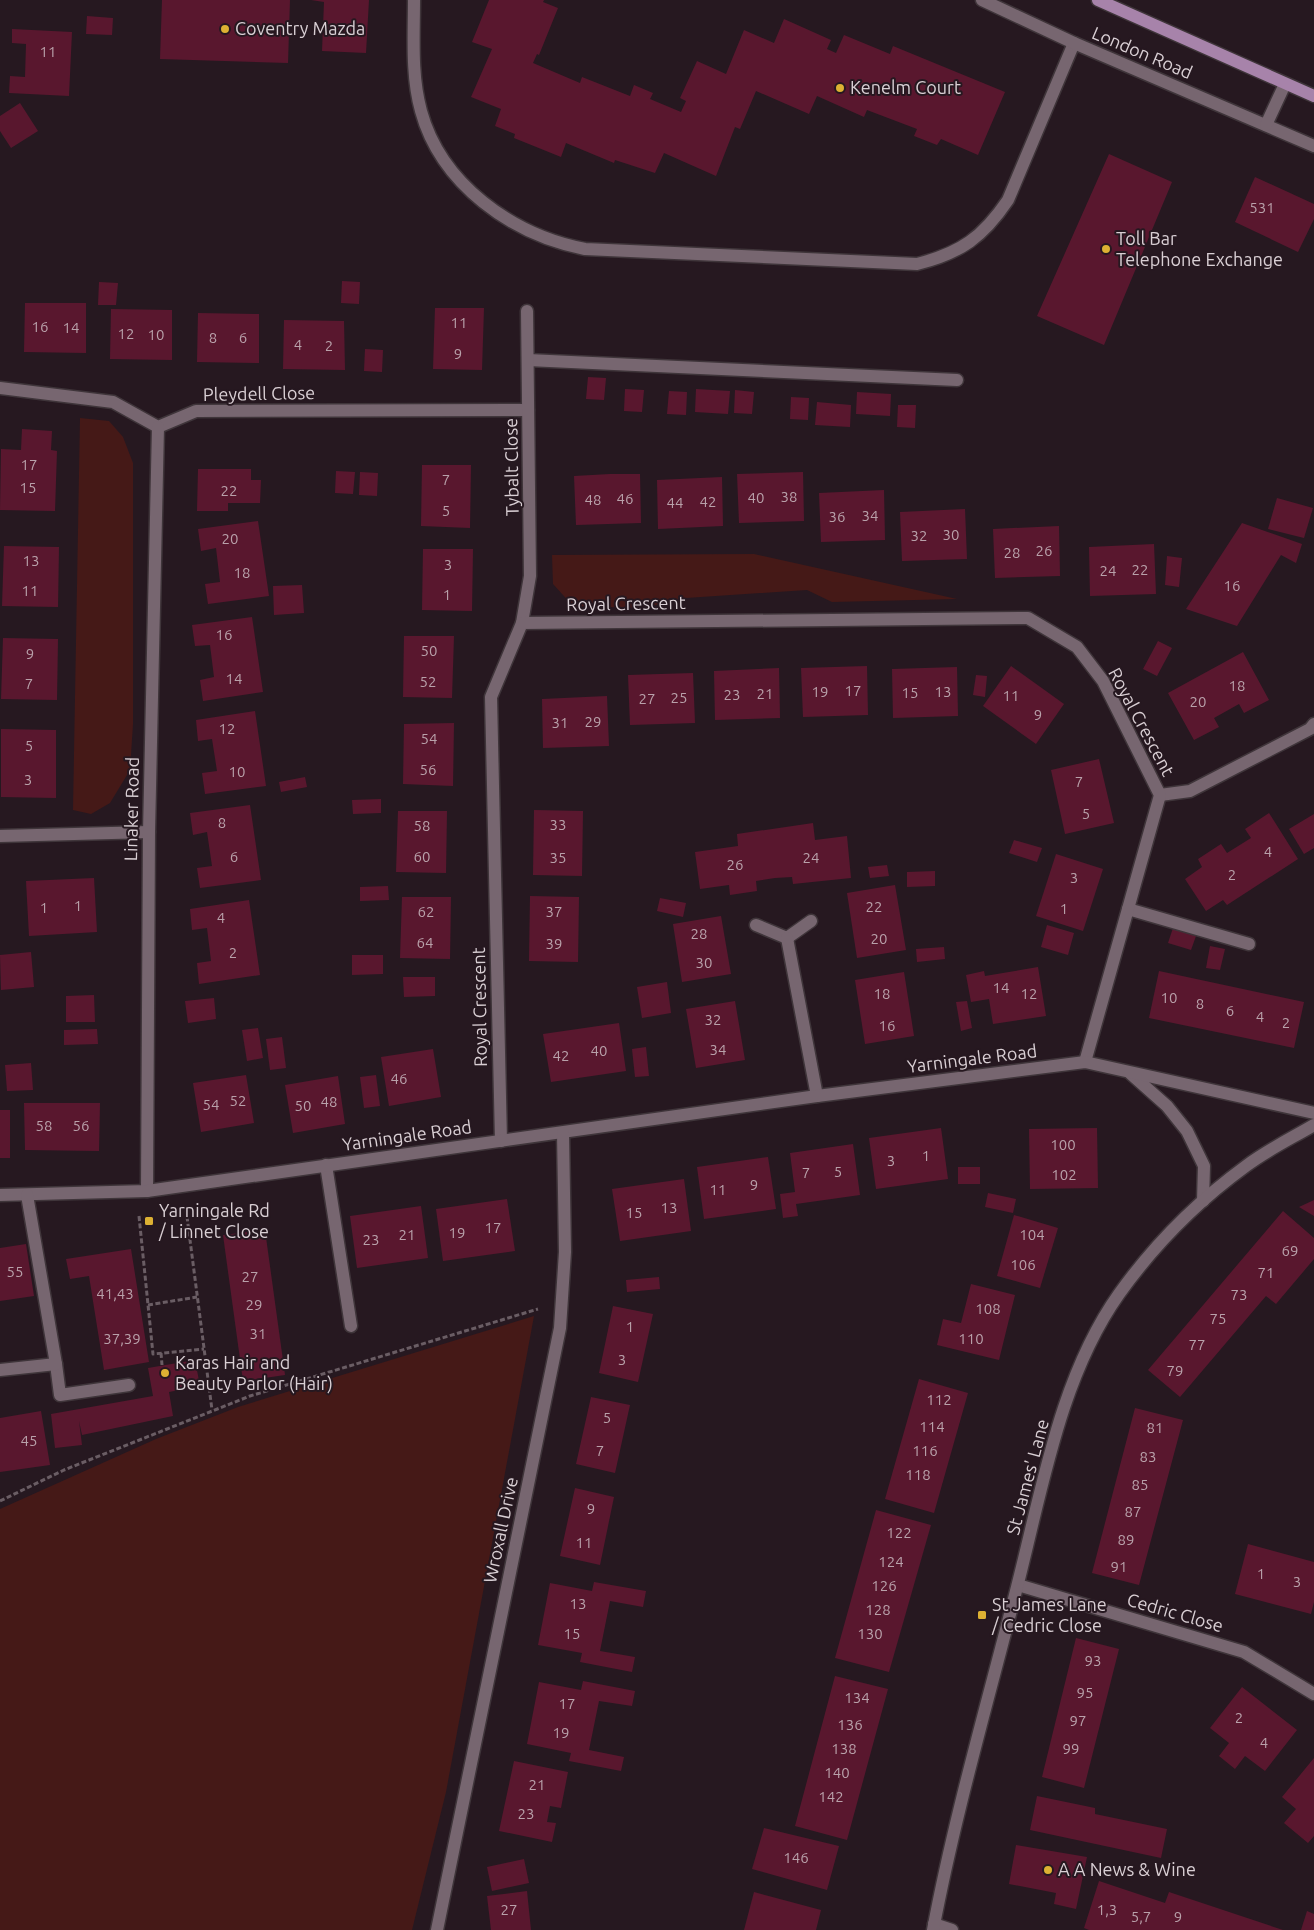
<svg xmlns="http://www.w3.org/2000/svg" width="1314" height="1930" viewBox="0 0 1314 1930" font-family="Ubuntu,sans-serif">
<style>
.green{fill:#451917}
.building{fill:#59172e}
.lines{fill:none;stroke-linecap:round;stroke-linejoin:round}
.minor-casing{stroke:#3f353a;stroke-width:15}
.major-casing{stroke:#3f353a;stroke-width:15}
.path{stroke:#6a5d64;stroke-width:3;stroke-dasharray:5 2.5;stroke-linecap:butt}
.minor{stroke:#776670;stroke-width:12}
.major{stroke:#a783aa;stroke-width:12}
.poi-dot{fill:#ddb133;stroke:#261820;stroke-width:2}
.labels{text-anchor:middle;stroke-width:4;stroke-linejoin:round;paint-order:stroke}
.number-label{font-size:15px;fill:#b9a1aa}
.poi-label{font-size:18px;fill:#d9cfd4;stroke:#261820;text-anchor:start}
.street-label{font-size:18px;fill:#d9cfd4;stroke:#261820}
</style>
<rect width="100%" height="100%" fill="#261820"/>
<!-- green -->
<g class="green">
<path d="M80,418l29,3 14,16 10,26v261l-3,46 -20,33 -19,11 -18,-4z"/>
<path d="M754,554l203,45 -125,3 -25,-12 -121,8 -43,10 -70,-2 -20,-22 -1,-29z"/>
<path d="M534,1316l-88,476 -34,138h-412v-421l156,-70 82,-32z"/>
</g>
<!-- building -->
<g class="building">
<path d="M162,0h128l-2,63 -128,-4z"/>
<path d="M311,0h58l-3,53 -44,-2 2,-49z"/>
<path d="M489,0h55l-1,2 15,6 -19,47 -2,-1 -4,9 47,20 2,-6 48,19 4,-11 19,8 -3,6 31,13 5,-11 -6,-3 17,-37 29,13 18,-44 30,13 10,-24 47,21 -4,9 9,4 8,-18 46,19 3,-8 112,46 -27,63 -37,-16 -4,6 -23,-9 3,-7 -50,-19 -3,7 -47,-21 -8,18 -53,-23 -16,38 -5,-2 -19,49 -52,-23 -9,20 -40,-13 -1,3 -48,-20 -5,14 -47,-19 1,-4 -20,-8 6,-17 -30,-12 21,-48 -20,-7z"/>
<path d="M87,16l26,2 -1,17 -26,-1z"/>
<path d="M12,29l60,3 -3,64 -60,-3 1,-17 15,1 1,-33 -14,-1z"/>
<path d="M20,103l18,28 -27,17 -11,-17v-15z"/>
<path d="M1109,154l63,28 -68,163 -67,-29z"/>
<path d="M1255,177l59,27v15l-16,33 -63,-30z"/>
<path d="M342,281l18,1 -1,22 -18,-1z"/>
<path d="M99,282l19,1 -2,22h-18z"/>
<path d="M25,303h61v50l-62,-1z"/>
<path d="M435,308h49l-2,62 -49,-1z"/>
<path d="M111,309l61,1v50l-62,-1z"/>
<path d="M198,313l61,1v49l-62,-1z"/>
<path d="M284,320l60,1 1,49 -62,-1z"/>
<path d="M365,349l18,1 -1,22 -18,-1z"/>
<path d="M588,377l18,1 -2,22 -18,-1z"/>
<path d="M625,389l19,1 -2,22 -18,-1z"/>
<path d="M696,389l34,2 -2,23 -33,-2z"/>
<path d="M735,390l19,2 -2,22 -18,-1z"/>
<path d="M669,391l18,1 -1,23 -19,-1z"/>
<path d="M857,392l34,2 -1,22 -34,-2z"/>
<path d="M791,397l18,1 -1,22 -18,-1z"/>
<path d="M817,402l34,3 -1,22 -35,-2z"/>
<path d="M898,405h18l-1,23 -18,-1z"/>
<path d="M22,429l30,2 -1,19 6,1 -2,60 -55,-1 1,-61 20,1z"/>
<path d="M422,465h49l-1,63 -49,-2z"/>
<path d="M198,469h53v11h10l-1,23h-32v8h-31z"/>
<path d="M336,471l19,1 -2,22 -18,-1z"/>
<path d="M360,472l18,1 -1,23 -18,-1z"/>
<path d="M803,472l1,49 -65,2 -2,-49z"/>
<path d="M610,474h30l1,49 -65,2 -2,-49z"/>
<path d="M722,477l1,49 -65,3 -1,-49z"/>
<path d="M884,490l1,50 -64,2 -2,-49z"/>
<path d="M1277,498l36,10 -9,30 -36,-9z"/>
<path d="M965,509l2,50 -65,2 -2,-49z"/>
<path d="M258,521l11,75 -61,8 -3,-20 15,-2 -4,-34 -15,3 -3,-22z"/>
<path d="M1242,523l60,21 -6,19 -15,-8 -44,71 -51,-17z"/>
<path d="M1059,526l1,50 -65,2 -2,-49z"/>
<path d="M1154,544l2,50 -66,2 -1,-49z"/>
<path d="M4,546l55,1 -1,60 -56,-1z"/>
<path d="M423,549h50l-1,62 -50,-1z"/>
<path d="M1167,556l15,2 -3,29 -14,-2z"/>
<path d="M302,585l2,28 -30,2 -1,-29z"/>
<path d="M252,617l11,75 -60,9 -3,-21 14,-3 -4,-32 -15,1 -3,-21z"/>
<path d="M404,636h50l-2,62 -49,-1z"/>
<path d="M3,638l55,1 -1,61 -56,-1z"/>
<path d="M1158,641l14,7 -15,28 -14,-7z"/>
<path d="M1243,652l26,48 -25,13 -5,-9 -25,14 5,9 -25,13 -26,-47z"/>
<path d="M867,666l1,49 -65,2 -2,-49z"/>
<path d="M1011,666l53,38 -28,40 -53,-38z"/>
<path d="M957,667l1,49 -65,2 -1,-49z"/>
<path d="M779,668l1,50 -65,2 -1,-49z"/>
<path d="M693,673l2,50 -65,2 -2,-50z"/>
<path d="M976,675l11,1 -2,21 -12,-2z"/>
<path d="M607,696l2,50 -66,2 -1,-49z"/>
<path d="M255,711l11,75 -61,8 -3,-21 15,-2 -5,-32 -14,2 -2,-21z"/>
<path d="M454,723l-1,63 -50,-2 1,-60z"/>
<path d="M1,729l55,1v68l-55,-1z"/>
<path d="M1099,759l15,64 -49,11 -14,-64z"/>
<path d="M305,777l2,10 -26,5 -2,-10z"/>
<path d="M381,799v14l-28,1 -1,-14z"/>
<path d="M250,805l11,75 -61,8 -3,-20 15,-2 -5,-34 -14,3 -3,-22z"/>
<path d="M534,810l49,1 -1,65 -49,-1z"/>
<path d="M398,811h49l-1,62 -50,-1z"/>
<path d="M1269,813l29,46 -71,46 -4,-5 -17,11 -21,-32 17,-12 -4,-8 23,-15 6,9 24,-15 -6,-9z"/>
<path d="M1314,814v34l-10,6 -15,-25z"/>
<path d="M813,823l2,17 32,-4 4,42 -58,6 -1,-7 -17,1 -19,3 1,10 -27,4 -1,-10 -29,4 -5,-37 43,-6 -1,-12z"/>
<path d="M1014,840l28,8 -5,14 -28,-9z"/>
<path d="M1056,854l47,15 -20,62 -47,-15z"/>
<path d="M887,865l2,11 -19,2 -2,-11z"/>
<path d="M935,871v15l-28,1v-15z"/>
<path d="M94,878l3,54 -68,4 -3,-55z"/>
<path d="M895,885l11,65 -49,8 -10,-65z"/>
<path d="M388,886l1,14 -29,1v-14z"/>
<path d="M530,896l49,1 -1,65 -49,-1z"/>
<path d="M402,897h49l-1,62 -50,-1z"/>
<path d="M660,898l26,5 -3,14 -26,-6z"/>
<path d="M249,900l11,75 -61,9 -2,-21 14,-2 -4,-33 -15,2 -2,-21z"/>
<path d="M721,916l10,58 -49,8 -9,-58z"/>
<path d="M1047,925l27,8 -6,22 -27,-8z"/>
<path d="M1173,928l23,8 -5,14 -23,-7z"/>
<path d="M1210,946l15,3 -5,21 -14,-2z"/>
<path d="M944,947l1,12 -28,3 -1,-13z"/>
<path d="M31,952l3,35 -33,3 -1,-35z"/>
<path d="M352,955h31v19l-31,1z"/>
<path d="M1038,967l8,49 -53,8 -4,-25 -18,3 -5,-27 18,-4 1,5z"/>
<path d="M1159,971l145,31 -10,46 -145,-30z"/>
<path d="M904,972l10,64 -49,8 -10,-64z"/>
<path d="M403,977h32v19l-31,1z"/>
<path d="M667,982l4,31 -29,5 -5,-31z"/>
<path d="M94,995l1,27h-29v-26z"/>
<path d="M214,998l2,21 -28,4 -3,-22z"/>
<path d="M735,1001l10,59 -49,8 -10,-59z"/>
<path d="M967,1001l5,27 -11,3 -5,-29z"/>
<path d="M619,1023l7,48 -75,11 -8,-48z"/>
<path d="M258,1028l5,30 -16,3 -5,-31z"/>
<path d="M97,1029l1,15 -34,1v-15z"/>
<path d="M282,1037l4,31 -16,2 -4,-31z"/>
<path d="M646,1047l3,29 -14,1 -3,-28z"/>
<path d="M433,1049l8,48 -52,9 -8,-49z"/>
<path d="M31,1063l2,27 -26,1 -2,-26z"/>
<path d="M246,1075l8,48 -53,9 -8,-49z"/>
<path d="M376,1075l4,31 -16,2 -4,-31z"/>
<path d="M338,1076l7,48 -52,9 -8,-48z"/>
<path d="M24,1103h76l-1,48 -74,-1z"/>
<rect x="0" y="1110" width="10" height="48"/>
<path d="M941,1128l7,51 -72,10 -7,-51z"/>
<path d="M1097,1128l1,60 -68,1 -1,-60z"/>
<path d="M853,1144l7,51 -64,9 2,12 -15,2 -3,-24 15,-2 -5,-39z"/>
<path d="M768,1157l8,52 -72,10 -7,-52z"/>
<rect x="958" y="1167" width="22" height="17"/>
<path d="M684,1179l7,52 -71,10 -8,-52z"/>
<path d="M988,1193l28,6 -3,14 -28,-6z"/>
<path d="M507,1199l8,52 -72,10 -7,-52z"/>
<path d="M1314,1200v16l-15,-9z"/>
<path d="M421,1206l7,52 -71,10 -7,-52z"/>
<path d="M1283,1211l31,27v21l-38,45 -10,-8 -86,101 -32,-27z"/>
<path d="M1014,1215l44,13 -18,60 -43,-12z"/>
<path d="M265,1230l20,145 -42,6 -20,-146z"/>
<path d="M26,1244l8,52 -34,5v-53z"/>
<path d="M131,1249l18,113 -45,8 -15,-94 -19,3 -4,-20z"/>
<path d="M659,1277l1,12 -33,3 -1,-12z"/>
<path d="M971,1284l44,11 -16,65 -62,-15 6,-26 18,4z"/>
<path d="M613,1306l40,8 -15,68 -39,-9z"/>
<path d="M195,1360l5,26 -31,6 4,24 -91,19 -3,-14 3,24 -27,3 -4,-34 102,-18 -5,-28z"/>
<path d="M919,1379l49,14 -34,120 -49,-14z"/>
<path d="M591,1397l39,8 -15,68 -39,-9z"/>
<path d="M1135,1408l48,12 -44,165 -47,-12z"/>
<path d="M41,1411l9,54 -50,7v-54z"/>
<path d="M575,1488l39,9 -14,68 -40,-9z"/>
<path d="M876,1510l55,15 -42,147 -54,-14z"/>
<path d="M1248,1544l66,18v40l-3,12 -76,-20z"/>
<path d="M594,1582l52,9 -3,16 -33,-6 -10,50 35,6 -3,15 -52,-10 2,-9 -44,-8 12,-62 42,8z"/>
<path d="M1076,1638l43,11 -35,139 -42,-11z"/>
<path d="M835,1676l53,13 -41,151 -52,-14z"/>
<path d="M583,1681l52,10 -3,15 -33,-5 -10,49 35,7 -3,14 -52,-10 2,-8 -44,-9 12,-62 42,8z"/>
<path d="M1242,1687l55,43 -32,41 -20,-15 -10,13 -16,-13 10,-13 -19,-15z"/>
<path d="M1314,1758v78l-6,7 -24,-20 12,-14 -14,-12z"/>
<path d="M514,1761l54,11 -7,36 -11,-2 -3,16 9,1 -4,19 -53,-11z"/>
<path d="M1037,1796l58,12v6l72,15 -6,29 -131,-28z"/>
<path d="M764,1828l75,18 -12,44 -75,-21z"/>
<path d="M1016,1845l71,12 -11,52 -22,-5 2,-11 -47,-9z"/>
<path d="M524,1859l5,24 -37,8 -5,-24z"/>
<path d="M1099,1881l66,22 4,-11 114,38h-194l-5,-2z"/>
<path d="M527,1891l4,39h-40l-4,-34z"/>
<path d="M754,1892l67,18 -5,20h-72z"/>
<path d="M1307,1911l7,3v16h-13z"/>
</g>
<g class="lines">
<defs>
<g id="minor">
<path d="M414,0c0,36 -3,75 7,111 20,73 91,124 164,138l332,15c44,-11 66,-27 91,-64l66,-157"/>
<path d="M982,0l92,43 240,103"/>
<path d="M1266,125l19,-41"/>
<path d="M528,360l429,20"/>
<path d="M0,388l113,14 45,25 38,-16 332,-1"/>
<path d="M522,623l8,-47 -3,-265"/>
<path d="M1160,795l30,-4 120,-62 4,-5"/>
<path d="M0,836l149,-4"/>
<path d="M1128,909l121,35"/>
<path d="M756,925l31,13 24,-17"/>
<path d="M787,938l30,158"/>
<path d="M1131,1074l36,32 20,25 17,35 -1,35"/>
<path d="M501,1141l-10,-444 31,-74 506,-5 49,29 26,34 57,114 -75,267"/>
<path d="M326,1165l25,161"/>
<path d="M147,1191l2,-359 9,-405"/>
<path d="M0,1195l147,-4 670,-95 268,-34 229,51"/>
<path d="M56,1364l4,31 69,-10"/>
<path d="M0,1370l56,-6 -29,-169"/>
<path d="M1018,1585l226,67 70,42"/>
<path d="M934,1924l18,6"/>
<path d="M437,1930l123,-602 5,-76 -2,-119"/>
<path d="M933,1930c22,-116 55,-229 84,-343 25,-97 43,-210 102,-293 35,-49 79,-93 127,-128 21,-16 46,-28 68,-41"/>
</g>
<path id="major" d="M1098,0l216,96"/>
</defs>
<!-- minor casing -->
<use href="#minor" class="minor-casing"/>
<!-- major casing -->
<use href="#major" class="major-casing"/>
<!-- path -->
<g class="path">
<path d="M186,1209l26,201"/>
<path d="M139,1216l14,138 51,-5"/>
<path d="M148,1305l49,-8"/>
<path d="M161,1353l1,12"/>
<path d="M0,1501l64,-31 186,-74 288,-87"/>
</g>
<!-- minor -->
<use href="#minor" class="minor"/>
<!-- major -->
<use href="#major" class="major"/>
</g>
<!-- markers -->
<g class="poi-dot">
<circle cx="225" cy="29" r="5"/>
<circle cx="840" cy="88" r="5"/>
<circle cx="1106" cy="249" r="5"/>
<rect x="144" y="1216" width="10" height="10" rx="2.5"/>
<circle cx="165" cy="1373" r="5"/>
<rect x="977" y="1610" width="10" height="10" rx="2.5"/>
<circle cx="1048" cy="1870" r="5"/>
</g>
<g class="labels">
<!-- number labels -->
<g class="number-label">
<text x="48" y="57">11</text>
<text x="1262" y="213">531</text>
<text x="459" y="328">11</text>
<text x="40" y="332">16</text>
<text x="71" y="333">14</text>
<text x="126" y="339">12</text>
<text x="156" y="340">10</text>
<text x="213" y="343">8</text>
<text x="243" y="343">6</text>
<text x="298" y="350">4</text>
<text x="329" y="351">2</text>
<text x="458" y="359">9</text>
<text x="29" y="470">17</text>
<text x="446" y="485">7</text>
<text x="28" y="493">15</text>
<text x="229" y="496">22</text>
<text x="789" y="502">38</text>
<text x="756" y="503">40</text>
<text x="625" y="504">46</text>
<text x="593" y="505">48</text>
<text x="708" y="507">42</text>
<text x="675" y="508">44</text>
<text x="446" y="516">5</text>
<text x="870" y="521">34</text>
<text x="837" y="522">36</text>
<text x="951" y="540">30</text>
<text x="919" y="541">32</text>
<text x="230" y="544">20</text>
<text x="1044" y="556">26</text>
<text x="1012" y="558">28</text>
<text x="31" y="566">13</text>
<text x="448" y="570">3</text>
<text x="1140" y="575">22</text>
<text x="1108" y="576">24</text>
<text x="242" y="578">18</text>
<text x="1232" y="591">16</text>
<text x="30" y="596">11</text>
<text x="447" y="600">1</text>
<text x="224" y="640">16</text>
<text x="429" y="656">50</text>
<text x="30" y="659">9</text>
<text x="234" y="684">14</text>
<text x="428" y="687">52</text>
<text x="29" y="689">7</text>
<text x="1237" y="691">18</text>
<text x="853" y="696">17</text>
<text x="820" y="697">19</text>
<text x="943" y="697">13</text>
<text x="910" y="698">15</text>
<text x="765" y="699">21</text>
<text x="732" y="700">23</text>
<text x="1011" y="701">11</text>
<text x="679" y="703">25</text>
<text x="647" y="704">27</text>
<text x="1198" y="707">20</text>
<text x="1038" y="720">9</text>
<text x="593" y="727">29</text>
<text x="560" y="728">31</text>
<text x="227" y="734">12</text>
<text x="429" y="744">54</text>
<text x="29" y="751">5</text>
<text x="428" y="775">56</text>
<text x="237" y="777">10</text>
<text x="28" y="785">3</text>
<text x="1079" y="787">7</text>
<text x="1086" y="819">5</text>
<text x="222" y="828">8</text>
<text x="558" y="830">33</text>
<text x="422" y="831">58</text>
<text x="1268" y="857">4</text>
<text x="234" y="862">6</text>
<text x="422" y="862">60</text>
<text x="558" y="863">35</text>
<text x="811" y="863">24</text>
<text x="735" y="870">26</text>
<text x="1232" y="880">2</text>
<text x="1074" y="883">3</text>
<text x="78" y="911">1</text>
<text x="874" y="912">22</text>
<text x="44" y="913">1</text>
<text x="1064" y="914">1</text>
<text x="426" y="917">62</text>
<text x="554" y="917">37</text>
<text x="221" y="923">4</text>
<text x="699" y="939">28</text>
<text x="879" y="944">20</text>
<text x="425" y="948">64</text>
<text x="554" y="949">39</text>
<text x="233" y="958">2</text>
<text x="704" y="968">30</text>
<text x="1001" y="993">14</text>
<text x="882" y="999">18</text>
<text x="1029" y="999">12</text>
<text x="1169" y="1003">10</text>
<text x="1200" y="1009">8</text>
<text x="1230" y="1016">6</text>
<text x="1260" y="1022">4</text>
<text x="713" y="1025">32</text>
<text x="1286" y="1028">2</text>
<text x="887" y="1031">16</text>
<text x="718" y="1055">34</text>
<text x="599" y="1056">40</text>
<text x="561" y="1061">42</text>
<text x="399" y="1084">46</text>
<text x="238" y="1106">52</text>
<text x="329" y="1107">48</text>
<text x="211" y="1110">54</text>
<text x="303" y="1111">50</text>
<text x="44" y="1131">58</text>
<text x="81" y="1131">56</text>
<text x="1063" y="1150">100</text>
<text x="926" y="1161">1</text>
<text x="891" y="1166">3</text>
<text x="838" y="1177">5</text>
<text x="806" y="1178">7</text>
<text x="1064" y="1180">102</text>
<text x="754" y="1190">9</text>
<text x="718" y="1195">11</text>
<text x="669" y="1213">13</text>
<text x="634" y="1218">15</text>
<text x="493" y="1233">17</text>
<text x="457" y="1238">19</text>
<text x="407" y="1240">21</text>
<text x="1032" y="1240">104</text>
<text x="371" y="1245">23</text>
<text x="1290" y="1256">69</text>
<text x="1023" y="1270">106</text>
<text x="15" y="1277">55</text>
<text x="1266" y="1278">71</text>
<text x="250" y="1282">27</text>
<text x="115" y="1299">41,43</text>
<text x="1239" y="1300">73</text>
<text x="254" y="1310">29</text>
<text x="988" y="1314">108</text>
<text x="1218" y="1324">75</text>
<text x="630" y="1332">1</text>
<text x="258" y="1339">31</text>
<text x="122" y="1344">37,39</text>
<text x="971" y="1344">110</text>
<text x="1197" y="1350">77</text>
<text x="622" y="1365">3</text>
<text x="1175" y="1376">79</text>
<text x="939" y="1405">112</text>
<text x="607" y="1423">5</text>
<text x="932" y="1432">114</text>
<text x="1155" y="1433">81</text>
<text x="29" y="1446">45</text>
<text x="600" y="1456">7</text>
<text x="925" y="1456">116</text>
<text x="1148" y="1462">83</text>
<text x="918" y="1480">118</text>
<text x="1140" y="1490">85</text>
<text x="591" y="1514">9</text>
<text x="1133" y="1517">87</text>
<text x="899" y="1538">122</text>
<text x="1126" y="1545">89</text>
<text x="584" y="1548">11</text>
<text x="891" y="1567">124</text>
<text x="1119" y="1572">91</text>
<text x="1261" y="1579">1</text>
<text x="1297" y="1587">3</text>
<text x="884" y="1591">126</text>
<text x="578" y="1609">13</text>
<text x="878" y="1615">128</text>
<text x="572" y="1639">15</text>
<text x="870" y="1639">130</text>
<text x="1093" y="1666">93</text>
<text x="1085" y="1698">95</text>
<text x="857" y="1703">134</text>
<text x="567" y="1709">17</text>
<text x="1239" y="1723">2</text>
<text x="1078" y="1726">97</text>
<text x="850" y="1730">136</text>
<text x="561" y="1738">19</text>
<text x="1264" y="1748">4</text>
<text x="844" y="1754">138</text>
<text x="1071" y="1754">99</text>
<text x="837" y="1778">140</text>
<text x="537" y="1790">21</text>
<text x="831" y="1802">142</text>
<text x="526" y="1819">23</text>
<text x="796" y="1863">146</text>
<text x="509" y="1915">27</text>
<text x="1107" y="1915">1,3</text>
<text x="1141" y="1922">5,7</text>
<text x="1178" y="1922">9</text>
</g>
<!-- poi labels -->
<g class="poi-label">
<text x="235" y="35">Coventry Mazda</text>
<text x="850" y="94">Kenelm Court</text>
<text x="1116" y="245">Toll Bar<tspan x="1116" dy="21">Telephone Exchange</tspan></text>
<text x="159" y="1217">Yarningale Rd<tspan x="159" dy="21">/ Linnet Close</tspan></text>
<text x="175" y="1369">Karas Hair and<tspan x="175" dy="21">Beauty Parlor (Hair)</tspan></text>
<text x="992" y="1611">St James Lane<tspan x="992" dy="21">/ Cedric Close</tspan></text>
<text x="1058" y="1876">A A News &amp; Wine</text>
</g>
<!-- street labels -->
<g class="street-label">
<text transform="translate(1142 53) rotate(23)" y="6">London Road</text>
<text transform="translate(259 394) rotate(-1)" y="6">Pleydell Close</text>
<text transform="translate(512 467) rotate(-91)" y="6">Tybalt Close</text>
<text transform="translate(626 604) rotate(-1)" y="6">Royal Crescent</text>
<text transform="translate(1141 722) rotate(62)" y="6">Royal Crescent</text>
<text transform="translate(132 809) rotate(-89)" y="6">Linaker Road</text>
<text transform="translate(480 1007) rotate(-91)" y="6">Royal Crescent</text>
<text transform="translate(972 1059) rotate(-7)" y="6">Yarningale Road</text>
<text transform="translate(407 1136) rotate(-8)" y="6">Yarningale Road</text>
<text transform="translate(1028 1477) rotate(-75)" y="6">St James' Lane</text>
<text transform="translate(501 1530) rotate(-78)" y="6">Wroxall Drive</text>
<text transform="translate(1175 1613) rotate(16)" y="6">Cedric Close</text>
</g>
</g>
</svg>
